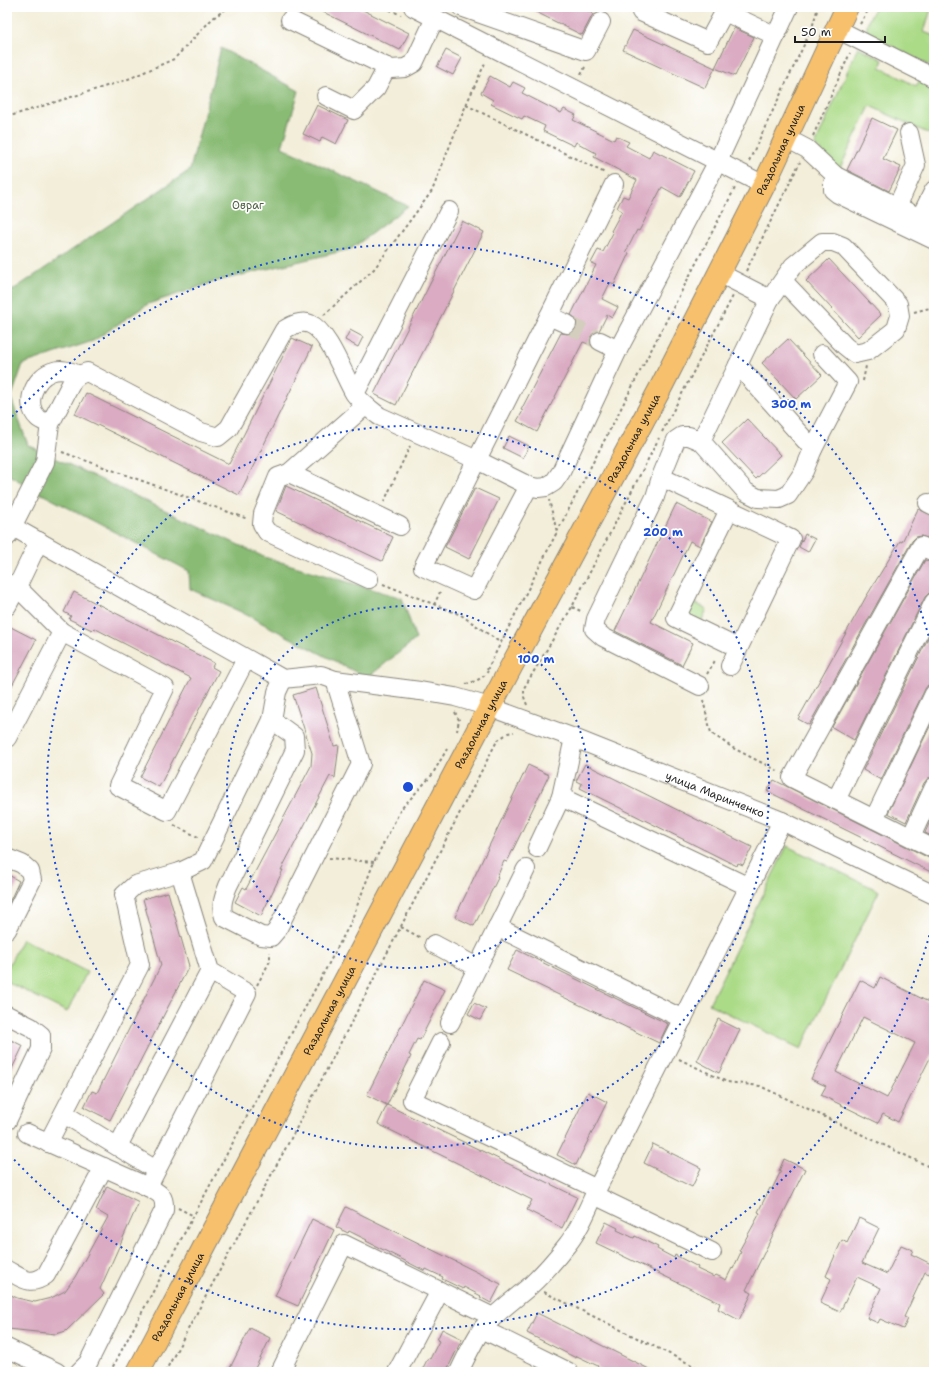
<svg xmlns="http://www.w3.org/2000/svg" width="941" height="1379" viewBox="0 0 941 1379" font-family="'Shantell Sans',sans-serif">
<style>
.green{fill:#acdb88;stroke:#647c52}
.forest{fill:#89bb74;stroke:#526c48}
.building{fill:#daabc2;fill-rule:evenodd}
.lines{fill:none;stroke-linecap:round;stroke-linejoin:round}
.minor-tunnel{stroke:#d3cebd;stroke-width:18;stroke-dasharray:18 9;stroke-linecap:butt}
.minor-casing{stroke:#88857a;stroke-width:20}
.major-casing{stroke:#88857a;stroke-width:24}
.path{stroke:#88857a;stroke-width:2;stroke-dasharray:3 3;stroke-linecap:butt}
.minor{stroke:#fff;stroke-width:18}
.major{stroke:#f7c06c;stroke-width:22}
.ring{fill:none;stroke:#1d4ed8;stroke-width:2;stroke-dasharray:2 4}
.labels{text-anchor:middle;stroke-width:3.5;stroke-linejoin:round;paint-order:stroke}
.street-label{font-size:11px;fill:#1c1c1c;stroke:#fff}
.park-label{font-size:11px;fill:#4e5f42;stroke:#fff}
.centre{fill:#1d4ed8;stroke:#fff;stroke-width:2}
.ring-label{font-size:12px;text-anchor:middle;font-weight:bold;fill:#1d4ed8;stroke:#fff;stroke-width:3.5;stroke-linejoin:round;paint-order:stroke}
</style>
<rect width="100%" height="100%" fill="#fff"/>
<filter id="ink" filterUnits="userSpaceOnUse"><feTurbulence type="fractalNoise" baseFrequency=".025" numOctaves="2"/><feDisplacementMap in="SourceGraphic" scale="8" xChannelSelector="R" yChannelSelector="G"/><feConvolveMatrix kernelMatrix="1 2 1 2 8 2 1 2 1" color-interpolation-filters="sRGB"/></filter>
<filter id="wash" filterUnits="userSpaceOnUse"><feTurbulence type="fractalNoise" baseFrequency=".012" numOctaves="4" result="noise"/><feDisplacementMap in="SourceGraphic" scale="16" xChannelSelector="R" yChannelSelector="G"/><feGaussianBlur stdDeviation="0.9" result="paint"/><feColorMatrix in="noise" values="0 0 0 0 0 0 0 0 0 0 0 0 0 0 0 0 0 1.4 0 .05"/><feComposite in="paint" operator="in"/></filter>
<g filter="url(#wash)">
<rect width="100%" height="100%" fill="#f3eed9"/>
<!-- green -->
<g class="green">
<path d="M876,7h49l6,2 -7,23 10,4v32l-65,-34c-6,-9 2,-18 7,-27z"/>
<path d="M858,47l25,13 -3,7 36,19 5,-8 13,7v51l-64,-30 -31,64 -24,-25z"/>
<path d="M693,602l14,7 -7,15 -14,-6z"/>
<path d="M787,846l92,45 -78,158 -92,-45z"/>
<path d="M22,939l65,33 -20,40 -60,-30v-13z"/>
</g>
<!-- forest -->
<path class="forest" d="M221,48l78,43 -17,56 126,59 -57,43 -134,32 -69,23 -55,37 -70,23 -12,34 17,47 236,112 138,41 14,41 -49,39 -126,-66 -51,-23 -1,-18 -149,-78 -33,-19v-180l183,-124z"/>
<g id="blocks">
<!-- building -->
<g class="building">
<path d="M313,7h44l52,26 -9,17z"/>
<path d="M526,7h62l-2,3 7,4 -11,21z"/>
<path d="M734,28l20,9 -19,39 -20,-8z"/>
<path d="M633,30l82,38 -10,20 -82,-38z"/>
<path d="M446,50l16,8 -9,17 -16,-8z"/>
<path d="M490,76l20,11 3,-5 12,6 -3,5 39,20 3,-4 12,6 -3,5 41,20 2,-4 13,6 -3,4 23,12 4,-8 41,21 -14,26 -18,-10 -23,44 -2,-1 -11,22 3,1 -15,32 -4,-2 -8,16 16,8 -6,11 -5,-3 -8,16 -5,1 -3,4 -1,5 1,4 -8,-3 -46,90 -20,-11 6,-10 -2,-1 40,-77 7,1 5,-1 3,-4 1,-6 -2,-5 -4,-3 25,-50 -5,-2 7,-13 5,2 10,-19 -2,-2 11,-20 -5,-3 6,-12 5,2 9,-18 -43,-23 2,-4 -20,-11 -2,4 -31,-15 2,-5 -21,-10 -2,3 -31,-15 2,-4 -12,-7z"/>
<path d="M317,105l31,15 -12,24 -14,-7 -2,5 -17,-8z"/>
<path d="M872,118l25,12 -14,29 18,8 -12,24 -42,-21z"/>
<path d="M462,221l22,11 -88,173 -22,-11z"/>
<path d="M829,259l52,56 -23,22 -52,-56z"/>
<path d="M350,330l13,7 -5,10 -13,-7z"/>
<path d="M292,338l20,9 -73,148 -164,-81 11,-21 143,71z"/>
<path d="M788,339l34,36 -26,24 -34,-36z"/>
<path d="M747,419l34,36 -25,24 -34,-36z"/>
<path d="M509,436l20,10 -6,12 -20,-10z"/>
<path d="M286,486l107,51 -11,24 -106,-50z"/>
<path d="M475,488l24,11 -30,60 -24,-12z"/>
<path d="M676,504l36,18 -12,24 -10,-5 -39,81 42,21 -11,22 -67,-34z"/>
<path d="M918,509l16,7v24l-13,-4 -5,1 -4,4 -103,184 -11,-6 68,-122 34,-56 2,1z"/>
<path d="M805,534l10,5 -7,13 -9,-5z"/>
<path d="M925,560l9,2v30l-5,1 -4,4 -71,143 -22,-13z"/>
<path d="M74,592l140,71 -2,4 7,4 -60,116 -19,-10 51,-99 -97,-50 -2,2 -23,-11 2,-3 -7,-4z"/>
<path d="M7,625l29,15 -29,55z"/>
<path d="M934,626v58l-6,1 -3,4 -44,91 -18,-10z"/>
<path d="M316,688l18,58 5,-1 -4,33 -5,-2 -49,94h2l-22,46 -26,-14 8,-15 3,2 65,-123 1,-13 -19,-58z"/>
<path d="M934,718v59l-6,1 -4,5 -18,39 -18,-9z"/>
<path d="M585,764l167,83 -9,18 -5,-2 -1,3 -157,-78 2,-4 -6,-3z"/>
<path d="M528,765l21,10 -42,87 -3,-1 -7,16 1,1 -24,48 -19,-9z"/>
<path d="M774,780l155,78 5,1v7l-3,6 -164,-81z"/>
<path d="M934,812v25l-9,-4z"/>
<path d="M7,874l12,7 -12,26z"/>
<path d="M168,892l21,74 -79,154 -26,-13 8,-16 5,2 64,-128 -18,-66z"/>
<path d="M517,950l151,74 -9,19 -152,-73z"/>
<path d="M880,977l54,28v45l-36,72 -15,-8 -5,9 -57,-28 5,-9 -15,-7 49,-99 15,8zM863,1017l52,26 -28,55 -51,-26z"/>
<path d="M424,980l21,10 -25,50 -3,-1 -8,16 2,1 -24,49 -20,-10z"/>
<path d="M474,1003l12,6 -6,11 -12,-6z"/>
<path d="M718,1019l22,11 -21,43 -22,-12z"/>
<path d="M7,1038l16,8 -16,33z"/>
<path d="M588,1092l19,10 -31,63 -19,-10z"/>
<path d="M387,1105l190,92 -15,31 -35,-18 5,-10 -154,-76z"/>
<path d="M653,1144l48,24 -9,19 -48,-24z"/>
<path d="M784,1159l21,10 -59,121 6,3 -13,27 -21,-11 2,-6 -124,-60 10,-21 12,6 -1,2 17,8 1,-2 23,11 -1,2 17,9 1,-3 23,12 -1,2 17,8 2,-2 10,5 6,-12 1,1 8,-17 -2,-1 21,-38 -2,-1 12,-24 2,1 9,-18h-2z"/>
<path d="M107,1186l32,16 -39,87 4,5 -38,37 -10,3 -48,-5 1,-8 -2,-1v-27l10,5 18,4 16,-4 14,-7 10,-14 33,-60 -12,-7z"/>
<path d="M346,1207l155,77 -10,19 -11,-6 1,-1 -17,-9 -1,2 -21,-10 1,-2 -17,-8 -1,2 -59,-30 1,-1 -18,-9 -1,2 -12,-6z"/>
<path d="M859,1218l20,10 -17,35 25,11 14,-29 12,5 -2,4 22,11 -4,9 -4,-2 -21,45 4,2 -5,10 -23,-10 -2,4 -11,-5 14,-30 -24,-11 -17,35 -20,-9 11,-24 -5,-3 11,-25 5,-11 5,3z"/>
<path d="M312,1219l22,11 -36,76 -23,-10z"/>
<path d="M537,1313l118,59h-51l-7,-4 1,-2 -21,-10 -1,2 -49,-25z"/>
<path d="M250,1328l20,10 -6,13 -11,21h-25z"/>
<path d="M442,1329l20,10 -16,33h-25l7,-14 2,1 9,-18 -2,-1z"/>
</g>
</g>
</g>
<g filter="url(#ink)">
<use href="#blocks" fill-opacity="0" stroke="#88857a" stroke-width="1"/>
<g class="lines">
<!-- minor-tunnel -->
<path class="minor-tunnel" d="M567,324l33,17"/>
<defs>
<g id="minor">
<path d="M413,7l351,178"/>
<path d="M461,7l125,44 15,-29"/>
<path d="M641,12l67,30 19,-35"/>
<path d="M725,12l51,24"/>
<path d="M290,20l101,49 14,-1 9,-5 21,-45"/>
<path d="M837,29l97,49"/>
<path d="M326,96l28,14 22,-22 11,-21"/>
<path d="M786,138l21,11 29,27 98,49"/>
<path d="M836,176l-3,7v7l5,4 96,46"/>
<path d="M897,207l19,-42 -7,-32"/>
<path d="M915,228l19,-38"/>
<path d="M770,299l23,-33 29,-24h11l10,4 55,58 2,12 -4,13 -28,22 -13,3 -10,-8 -62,-65"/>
<path d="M549,316l65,-132"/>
<path d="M600,341l18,9"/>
<path d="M738,365l75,84 35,-67 -26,-28"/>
<path d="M355,394l94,-183"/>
<path d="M365,406l-76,67 -11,4 -15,37 -1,10 5,8 102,47"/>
<path d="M50,424c-4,-2 -9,-3 -12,-6 -15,-14 -3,-40 13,-46 10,-4 19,-1 28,3"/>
<path d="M701,441l45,51 12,6 21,1 9,-4 16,-24 9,-22"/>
<path d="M289,473l111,53"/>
<path d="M661,477l130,62 -61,127"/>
<path d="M529,486l-55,104 -51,-23 126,-251 18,8"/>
<path d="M928,503l6,3"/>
<path d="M729,510l-53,108 62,30"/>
<path id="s1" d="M13,527l270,152 38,-4 14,5 85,11 35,6 35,10 84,31 208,83 152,74"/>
<path d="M7,537l38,-75 5,-38 23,-44 6,-5 8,-3 114,60 17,5 11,-9 55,-98c8,-5 17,-10 26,-6 18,7 34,52 44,69 7,10 16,16 25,23l98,44 52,26 9,2 8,-1 8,-5 7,-10 57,-122 100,-189 71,-154"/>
<path d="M934,552l-13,-6 -129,232 142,71"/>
<path d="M7,583l10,4 -10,19"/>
<path d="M62,632l103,56 -47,98 49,25 79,-152"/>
<path d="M700,686l-97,-49 -9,-8 2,-10 59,-122 6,-20 15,-37 6,-4h7l12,5 69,-142 -51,-26"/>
<path d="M272,720l22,16 1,14 -67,136c-4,10 -8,20 -4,31l37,19 10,1 6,-7 84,-166 -26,-84"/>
<path d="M7,738l55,-106 -45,-45 22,-46"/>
<path d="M574,738l-13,59 188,90"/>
<path d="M836,800l98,-198"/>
<path d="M874,819l60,-125"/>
<path d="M911,837l23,-50"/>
<path d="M537,848l24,-51"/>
<path d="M7,858l15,6 8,7 2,9 -25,50"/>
<path d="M497,927l186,92"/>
<path d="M434,944l43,23"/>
<path d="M7,1015l24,12 10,8v14l-34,72"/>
<path d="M450,1023l76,-154"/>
<path d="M441,1042l-29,58 185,89"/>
<path d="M64,1114l92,56"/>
<path d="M27,1133l121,54"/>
<path d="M48,1143l92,-178 -16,-70 11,-10 45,-13"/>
<path d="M118,1146l92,-175"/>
<path d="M594,1195l118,57"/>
<path d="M7,1270c15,8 23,17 39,5l58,-108"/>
<path d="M482,1329l87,43"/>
<path d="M7,1348l50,24"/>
<path d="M79,1372l9,-9 76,-153c1,-15 -4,-16 -16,-23l99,-194 -37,-22 -30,-99 23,-11 69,-141 5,-28 6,-13"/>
<path d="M280,1372l64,-128 149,73"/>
<path d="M397,1372l43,-81"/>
<path d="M459,1372c7,-15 14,-30 23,-43 14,-17 32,-29 48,-43 13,-12 26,-27 37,-41 13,-16 21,-37 30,-56l185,-368"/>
</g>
<g id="major">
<path id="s2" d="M138,1372l373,-705 149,-278 104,-204 83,-178"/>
</g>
</defs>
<!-- minor casing -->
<use href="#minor" class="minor-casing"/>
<!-- major casing -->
<use href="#major" class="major-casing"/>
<!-- path -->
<g class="path">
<path d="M384,7l17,8"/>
<path d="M619,7l8,4"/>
<path d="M860,24l10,-17"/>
<path d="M581,75l5,-10"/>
<path d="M466,105l139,68"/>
<path d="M7,117l119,-37 48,-21 39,-41 16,-11"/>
<path d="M813,136l37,-83"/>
<path d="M749,161l63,-133 6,-21"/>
<path d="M746,271l54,-109"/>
<path d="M914,312l20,-5"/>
<path d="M324,315l50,-46 58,-78 34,-86 20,-44"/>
<path d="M863,381l3,-15"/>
<path d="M662,432l71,-136"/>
<path d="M62,452l186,67"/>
<path d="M384,502l26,-56"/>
<path d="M557,532l179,-346"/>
<path d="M383,584l78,31 40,28"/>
<path d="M434,605l6,-13"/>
<path d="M572,607l11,5"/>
<path d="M487,670l70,-138 -8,-32"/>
<path d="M707,674l9,-15"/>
<path d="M466,684l10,-3 8,-5 4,-5"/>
<path d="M703,700l8,33 22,15 45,23"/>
<path d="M527,705l-3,-8v-9l48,-81 87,-169"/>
<path d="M455,712l4,8 -2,11"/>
<path d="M174,825l24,12"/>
<path d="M329,858l45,4"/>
<path d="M401,927l20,11"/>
<path d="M257,985l13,-24v-9"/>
<path d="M679,1059l48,23 33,4 174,83"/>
<path d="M178,1208l16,8"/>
<path d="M544,1292l162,80"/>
<path d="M110,1372l240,-448 24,-62 27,-53 31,-34 15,-26"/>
<path d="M165,1372l131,-243 201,-388 11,-8 6,-1"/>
</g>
<!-- minor -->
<use href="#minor" class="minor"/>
<!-- major -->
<use href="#major" class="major"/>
</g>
</g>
<!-- distance rings -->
<g class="ring">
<circle cx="408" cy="787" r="181"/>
<circle cx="408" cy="787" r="361"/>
<path d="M934 918A542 542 0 0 1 8 1153M8 421A542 542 0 0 1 934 656"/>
</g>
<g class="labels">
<!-- street labels -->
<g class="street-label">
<text dy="4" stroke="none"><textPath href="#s2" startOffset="1381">Раздольная улица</textPath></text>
<text dy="4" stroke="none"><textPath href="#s2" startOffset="1057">Раздольная улица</textPath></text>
<text dy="4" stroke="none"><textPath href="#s2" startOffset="733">Раздольная улица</textPath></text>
<text dy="4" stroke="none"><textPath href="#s1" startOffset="762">улица Маринченко</textPath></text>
<text dy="4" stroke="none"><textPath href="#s2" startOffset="409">Раздольная улица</textPath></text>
<text dy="4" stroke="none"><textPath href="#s2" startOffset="85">Раздольная улица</textPath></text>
</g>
<!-- park labels -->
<g class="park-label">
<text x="248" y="209">Овраг</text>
</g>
</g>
<circle cx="408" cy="787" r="6" class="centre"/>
<g class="ring-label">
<text x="791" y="408">300 m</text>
<text x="663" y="536">200 m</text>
<text x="536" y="663">100 m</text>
</g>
<!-- margin -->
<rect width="941" height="1379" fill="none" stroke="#fff" stroke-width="24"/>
<!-- scale -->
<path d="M795 36v6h90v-6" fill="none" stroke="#1c1c1c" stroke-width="2"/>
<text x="801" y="36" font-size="12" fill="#1c1c1c" stroke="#ffffff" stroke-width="3" paint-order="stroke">50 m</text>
</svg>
